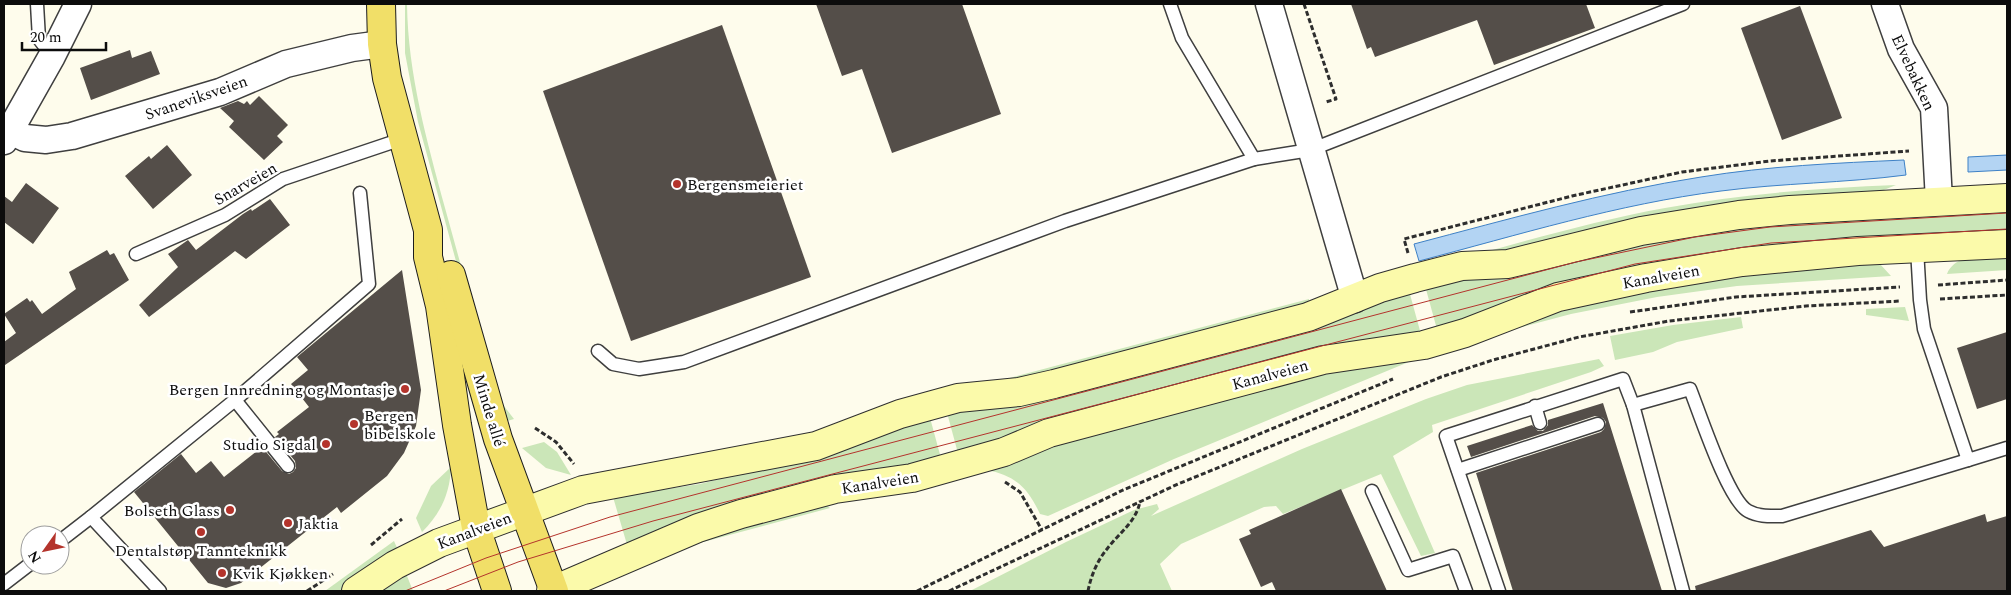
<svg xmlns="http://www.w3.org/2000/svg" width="2011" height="595" viewBox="0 0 2011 595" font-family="Spectral,serif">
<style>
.green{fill:#cbe6b8}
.water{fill:#b3d4f3;stroke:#3e81c6}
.building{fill:#544e49}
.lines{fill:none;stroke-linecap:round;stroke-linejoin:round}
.lane-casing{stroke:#3f3f3f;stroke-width:15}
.street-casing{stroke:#3f3f3f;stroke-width:29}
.secondary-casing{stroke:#2e2e2e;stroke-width:30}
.primary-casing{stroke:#1d1d1d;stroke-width:30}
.path{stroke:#2e2e2e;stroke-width:3;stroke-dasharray:5 2.5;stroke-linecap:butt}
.lane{stroke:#fff;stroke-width:12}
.street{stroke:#fff;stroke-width:26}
.secondary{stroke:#fbfaaa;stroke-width:28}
.primary{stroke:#f1df68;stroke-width:28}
.tram{stroke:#b4342c;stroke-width:1}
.poi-dot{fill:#b4342c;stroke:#fff;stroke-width:2}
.labels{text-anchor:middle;stroke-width:5;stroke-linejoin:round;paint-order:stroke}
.street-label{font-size:16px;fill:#0c0c0c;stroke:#fff}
.poi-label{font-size:16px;fill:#0c0c0c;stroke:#fff;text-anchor:start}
</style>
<rect width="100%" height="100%" fill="#fefcec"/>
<!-- green -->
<g class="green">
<path d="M405,4h2c1,71 20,137 38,204 16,58 32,115 47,173l8,20 14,18 -10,3 -15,-40 -71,-260 -13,-69z"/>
<path d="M1896,185l-22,9 -302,45 -125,23c73,-19 145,-41 218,-54 76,-14 154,-20 231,-23z"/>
<path d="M2007,205v32l-200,10 -369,86 -14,-51 235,-47z"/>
<path d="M2007,253v17l-60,4c8,-21 41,-19 60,-21z"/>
<path d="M1871,260l9,4 11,12 -154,10 -80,11 -86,17 -82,22 37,-20 147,-37z"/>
<path d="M1408,287l14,51 -463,119 -13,-48z"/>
<path d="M1309,299v4l-272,77 -54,5z"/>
<path d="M1905,307l4,14 -43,-6v-6z"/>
<path d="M1741,317l2,11 -66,14 -24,10 -38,8 -5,-24 63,-11z"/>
<path d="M1416,359l-242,100 -126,57 -8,-2c-12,-26 -25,-39 -54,-44l69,-31 253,-67z"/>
<path d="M1599,359l5,7 -13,6 -159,53 1,7 -40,24 42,97 -14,3 -40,-82 -98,40 -7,-8 -12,1 -83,37 -21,20 12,27h-202l96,-49 68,-32 23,-6 2,5 -8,7 151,-67 124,-50 41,-14z"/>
<path d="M929,414l13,48 -314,86 -15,-51 87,-13 131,-34z"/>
<path d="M544,442l13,10 14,23 -25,-7 -24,-20z"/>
<path d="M451,467c-1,26 -10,46 -29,65l-6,-14 15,-32z"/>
<path d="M826,505l4,3 -138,37 6,-9z"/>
<path d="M394,541l4,9 -54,41h-19z"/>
<path d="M405,571l8,20h-44z"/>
</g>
<!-- water -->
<g class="water">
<path d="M2007,155v15l-39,2v-15z"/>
<path d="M1904,160l2,15c-61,8 -124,8 -185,16 -103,13 -203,44 -302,70l-5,-17c95,-25 190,-52 287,-67 67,-11 136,-14 203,-17z"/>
</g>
<!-- building -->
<g class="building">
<path d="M816,4h146l39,110 -109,39 -30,-84 -20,7z"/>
<path d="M1351,4h235l9,24 -101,37 -17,-45 -102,37 -4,-10 -4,2z"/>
<path d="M1800,6l42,112 -60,22 -41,-112z"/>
<path d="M722,25l89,252 -180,64 -88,-250z"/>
<path d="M130,50l2,8 19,-7 9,23 -69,26 -11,-32z"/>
<path d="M259,96l29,29 -11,11 6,6 -19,18 -35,-33 5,-6 -14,-13 18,-7 6,3 3,-3 3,4z"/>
<path d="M167,145l25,30 -39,34 -28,-33 24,-20 2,3z"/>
<path d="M26,183l33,25 -26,36 -29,-22v-26l8,6z"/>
<path d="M270,199l20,26 -44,34 -11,-8 -5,4 -81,62 -10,-12 39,-38 -10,-13 20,-14 8,10 47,-36 8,-5 1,2z"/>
<path d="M107,250l3,5 4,-2 15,27 -124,85 -1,-23 12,-9 -12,-19 23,-16 3,4 2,-2 10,14 34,-25 -7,-17z"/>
<path d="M402,270l19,120 -5,36 -12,27 -17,23 -46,37 -4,-6 -96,76 -15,5 -18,-5 -74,-91 47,-38 15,19 15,-12 13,16 38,-30 20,24 7,3 4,-2 3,-4 -1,-7 -20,-24 4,-3 -2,-2 32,-25 -18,-23 17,-14 -11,-13z"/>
<path d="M2007,332v67l-30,10 -20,-61z"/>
<path d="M1603,403l59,188h-149l-37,-118 125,-41 3,-3 2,-7 -3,-4 -8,-2 -124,41 -4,-11 65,-21 6,6h5l5,-6v-5z"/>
<path d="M1341,489l46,102h-111l-4,-9 -11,5 -22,-48 12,-5 -2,-4z"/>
<path d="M1985,514l2,8 20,-6v75h-311l-1,-5 176,-56 13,17z"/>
</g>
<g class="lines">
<defs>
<g id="lane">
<path d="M37,4l2,35 13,17"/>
<path d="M1170,4l12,34 72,121 56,-9 373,-146"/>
<path d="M1917,249l3,51 4,29 44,131 39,-12"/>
<path d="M136,254l89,-39 58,-36 119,-40"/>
<path d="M598,351l15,13 26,5 45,-7 381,-141 189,-62"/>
<path d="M235,400l53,66"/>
<path d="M1535,406l5,17"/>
<path d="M1458,470l140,-46"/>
<path d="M1372,491l36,79 45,-14 13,35"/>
<path d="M60,541l31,-24"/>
<path d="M4,584l26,-20"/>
<path d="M160,591l-69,-74 144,-117 134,-116 -9,-91"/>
<path d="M1499,591l-53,-155 177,-57 10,26"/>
<path d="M1683,591l-50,-186 57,-16c10,25 38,111 58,122 11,6 22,5 34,5l186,-56"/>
</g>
<g id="street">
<path d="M1269,4l86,295"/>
<path d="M1885,4l16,45 33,59 5,93"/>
<path d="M11,131l14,7 21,2 26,-4 148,-44 66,-28 66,-16 30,-4"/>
<path d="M4,141l48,-85 26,-52"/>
</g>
<g id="secondary">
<path d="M356,591l39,-26 44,-22 144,-53 233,-44 84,-32 58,-16 61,-6 35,-8 254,-67 72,-29 35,-10 47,-12 46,-2 133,-33 98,-16 51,-5 217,-12"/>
<path d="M551,591l147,-63 43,-14 94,-25 77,-11 92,-26 45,-19 274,-73 101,-15 41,-12 93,-36 88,-19 96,-16 116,-11 149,-7"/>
</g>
<g id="primary">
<path d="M381,4l1,40 5,34 41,152v27l12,49 17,119 19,103 21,63"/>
<path d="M451,275l47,164 56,152"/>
</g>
</defs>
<!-- lane casing -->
<use href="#lane" class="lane-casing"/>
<!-- street casing -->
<use href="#street" class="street-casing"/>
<!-- secondary casing -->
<use href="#secondary" class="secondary-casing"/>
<!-- primary casing -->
<use href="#primary" class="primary-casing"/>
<!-- path -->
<g class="path">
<path d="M1304,4l32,95 -10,3"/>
<path d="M1408,253l-4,-14 168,-43 110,-24 88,-11 139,-10"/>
<path d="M1938,285l69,-5"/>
<path d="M1940,299l67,-4"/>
<path d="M1630,312l106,-15 164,-10"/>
<path d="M535,428l21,14 18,22"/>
<path d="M1005,482l15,10 22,38"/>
<path d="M371,545l31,-26"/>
<path d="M307,591l26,-17"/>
<path d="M917,591l206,-101 270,-111"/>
<path d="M949,591l229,-107 263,-107 52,-17 86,-23 90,-16 137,-15 95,-5"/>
<path d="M1088,591c3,-15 9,-30 19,-42 12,-16 30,-28 33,-48"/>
</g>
<!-- lane -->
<use href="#lane" class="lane"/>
<!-- street -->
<use href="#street" class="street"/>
<!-- secondary -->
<use href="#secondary" class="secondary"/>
<!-- primary -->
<use href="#primary" class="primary"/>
<!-- tram -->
<g class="tram">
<path d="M405,591l81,-33 124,-41 966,-255 119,-25 75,-10 237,-14"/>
<path d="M444,591l74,-29 135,-41 982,-257 136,-21 236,-14"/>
</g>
</g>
<!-- markers -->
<g class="poi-dot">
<circle cx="677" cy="184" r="5"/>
<circle cx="405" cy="389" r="5"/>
<circle cx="354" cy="424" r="5"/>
<circle cx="326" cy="444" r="5"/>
<circle cx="230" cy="510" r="5"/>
<circle cx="288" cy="523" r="5"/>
<circle cx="201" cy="532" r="5"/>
<circle cx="222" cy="573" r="5"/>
</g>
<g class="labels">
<!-- street labels -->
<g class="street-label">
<text transform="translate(1914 72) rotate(65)" y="6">Elvebakken</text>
<text transform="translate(196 97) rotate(-19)" y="6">Svaneviksveien</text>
<text transform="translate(245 183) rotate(-30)" y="6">Snarveien</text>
<text transform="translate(1661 276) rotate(-10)" y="6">Kanalveien</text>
<text transform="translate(1270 374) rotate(-15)" y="6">Kanalveien</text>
<text transform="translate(490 410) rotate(73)" y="6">Minde allé</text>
<text transform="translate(880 482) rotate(-9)" y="6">Kanalveien</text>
<text transform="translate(474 530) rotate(-21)" y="6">Kanalveien</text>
</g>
<!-- poi labels -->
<g class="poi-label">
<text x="687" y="190">Bergensmeieriet</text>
<text x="395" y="395" text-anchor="end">Bergen Innredning og Montasje</text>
<text x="364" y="421">Bergen<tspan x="364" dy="18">bibelskole</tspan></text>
<text x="316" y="450" text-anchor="end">Studio Sigdal</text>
<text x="220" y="516" text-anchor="end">Bolseth Glass</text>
<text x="298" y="529">Jaktia</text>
<text x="201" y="556" text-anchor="middle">Dentalstøp Tannteknikk</text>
<text x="232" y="579">Kvik Kjøkken</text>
</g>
</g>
<!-- border -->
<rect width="2011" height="595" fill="none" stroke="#0c0c0c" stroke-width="10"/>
<!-- north arrow -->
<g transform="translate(45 550) rotate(237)"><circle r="24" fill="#ffffff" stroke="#9e9e9e"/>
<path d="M0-4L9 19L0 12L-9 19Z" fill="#b4342c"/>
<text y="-8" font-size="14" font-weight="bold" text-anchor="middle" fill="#0c0c0c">N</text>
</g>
<!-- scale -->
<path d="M22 42v8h84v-8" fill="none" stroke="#0c0c0c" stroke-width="2.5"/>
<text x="30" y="42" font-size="15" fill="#0c0c0c" stroke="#ffffff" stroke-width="4" paint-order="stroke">20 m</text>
</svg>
